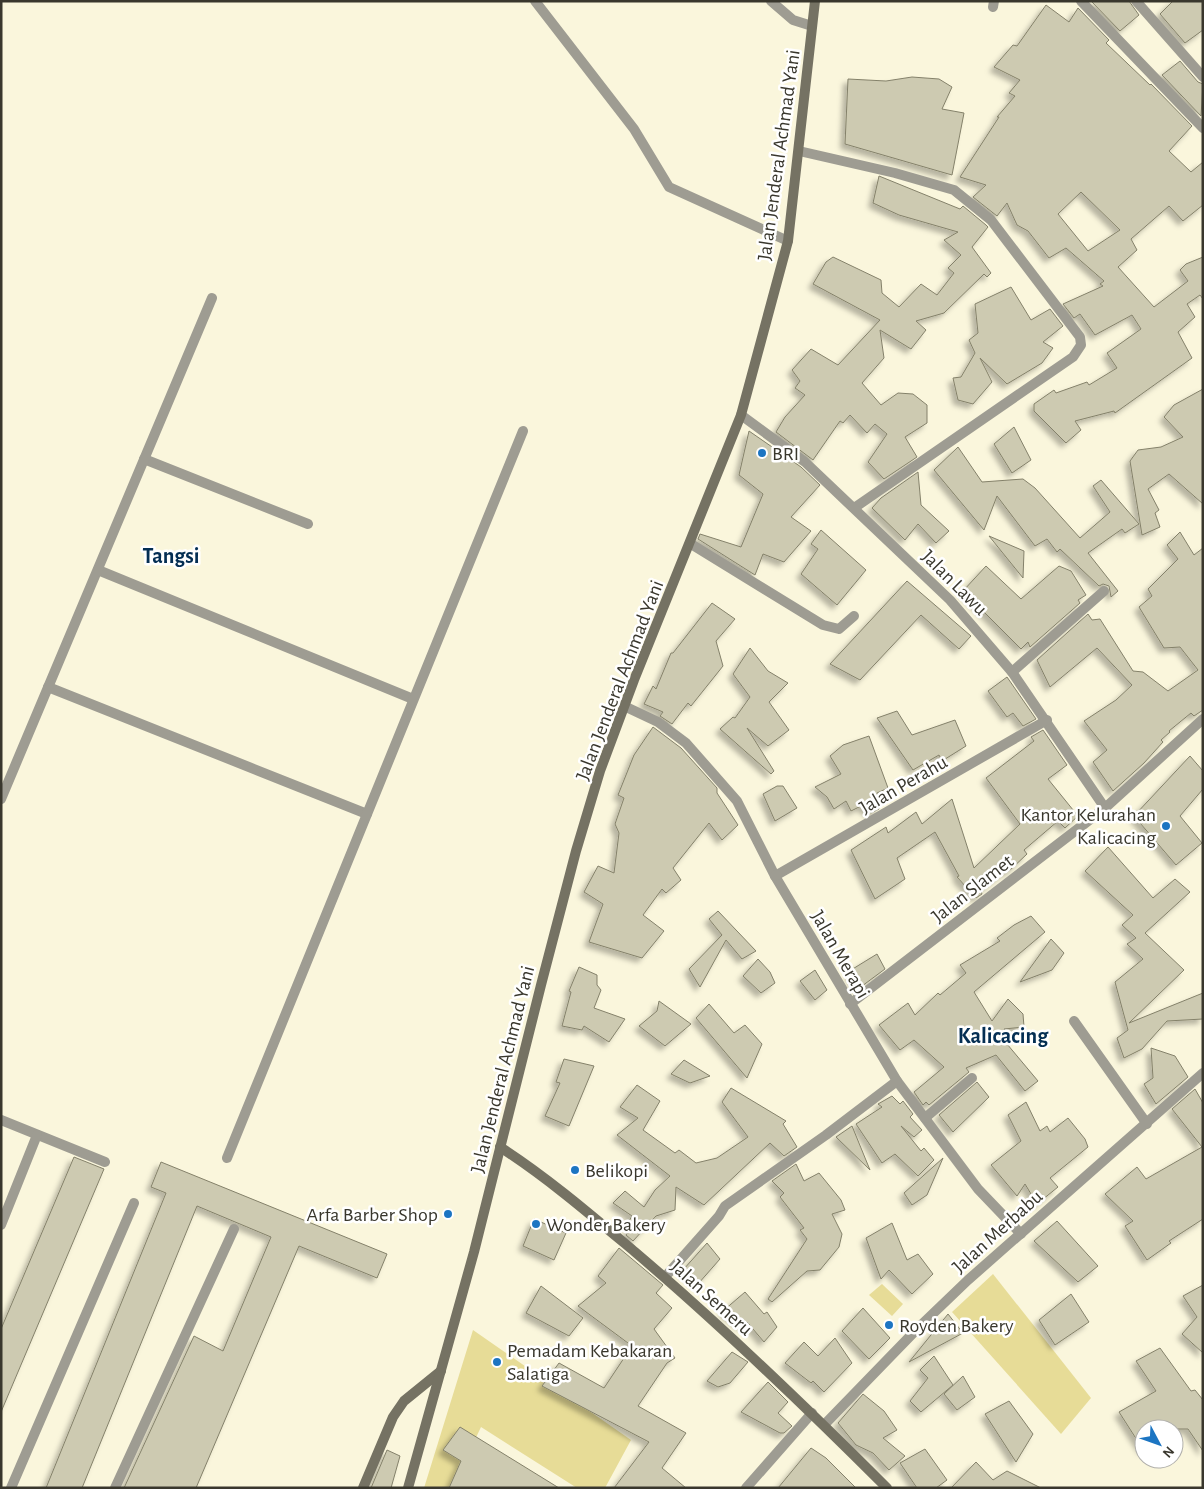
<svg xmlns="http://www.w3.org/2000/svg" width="1204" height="1489" viewBox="0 0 1204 1489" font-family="'Alegreya Sans',sans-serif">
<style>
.green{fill:#e7dc97}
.building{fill:#cdcab1;stroke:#84816a;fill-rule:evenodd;filter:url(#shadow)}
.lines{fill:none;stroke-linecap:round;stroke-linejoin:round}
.minor{stroke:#9e9c92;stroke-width:10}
.secondary{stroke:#757263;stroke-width:10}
.poi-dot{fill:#1c75c2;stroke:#fff;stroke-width:2}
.labels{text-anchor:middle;stroke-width:5;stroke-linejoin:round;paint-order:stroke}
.street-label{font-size:20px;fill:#39372d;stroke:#fff}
.poi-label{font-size:20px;fill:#39372d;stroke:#fff;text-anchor:start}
.quarter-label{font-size:22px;font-weight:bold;fill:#042e53;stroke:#fff}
</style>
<defs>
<filter id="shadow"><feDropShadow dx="-4.5" dy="4.5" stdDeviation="2.5" flood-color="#0004"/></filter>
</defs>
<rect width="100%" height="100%" fill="#faf6dc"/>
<!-- green -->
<g class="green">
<path d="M993,1274l98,124 -30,36 -109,-122z"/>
<path d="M882,1284l21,20 -11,12 -23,-21z"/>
<path d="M473,1330l158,110 -26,48h-28l-96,-61 -29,61h-28z"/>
</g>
<!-- building -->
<g class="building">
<path d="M1091,1h38l10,14 -19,16z"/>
<path d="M1173,1h30v29l-18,13 -25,-29z"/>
<path d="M1046,5l23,17 9,-14 31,32 -3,3 44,42 1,-1 41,42 -23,25 22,21 12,-10v43l-20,16 -14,-15 -38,33 6,11 -19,17 36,40 34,-26 -8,-11 6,-6 17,-7v42l-3,-4 -13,9 8,13 -17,15 14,26 -77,55 -1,-2 -39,10 6,9 -15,13 -32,-32v-7l20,-14 2,3 31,-11 2,3 28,-17 -10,-15 34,-24 -9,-14 -37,20 -15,-21 -6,4 -11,-14 40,-18 -3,-2 4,-3 -38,-33 -17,10 -21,-27 -11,-6 -10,-22 -10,13 -24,-19 13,-12 -26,-8 39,-60h-2l18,-21 -6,-3 11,-13 -26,-13 19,-22 4,1zM1081,192l39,38 -32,21 -30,-37z"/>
<path d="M1180,61l18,21 5,2 -2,32 -39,-41z"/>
<path d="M912,77l27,2 13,8 -10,22 22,4 -12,62 -107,-31 3,-65 38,2z"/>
<path d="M879,176l81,33 3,-3 23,19 2,2 -16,20 19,26 -4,4 -3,-3 -40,39 -28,8 10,9 -15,19 -31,-19 4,28 -22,25 19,22 17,-12 15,1 14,11v18l-22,14 12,20 -33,22 -16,-17 19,-28 -12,-10 -8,9 -17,-18 -7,8 -3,-2 -27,39 -37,-28 9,-15 20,-22 -10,-7 5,-7 -8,-11 19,-21 27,16 42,-45 -67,-36 13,-22 7,-5 48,23 1,13 17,14 22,-23 16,11 17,-22 -6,-5 13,-13 -17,-15 14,-8 -59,-17 -26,-12z"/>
<path d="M1011,287l20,33 19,-11 13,17 -20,16 10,6 -11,15 -35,21 -27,-26 12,24 -19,22 -15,-4 -5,-22 8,-1 14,-24 -6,-13 9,-7 -3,-29z"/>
<path d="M1203,389v115l-34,-30 -21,15 11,21 -4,3 5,14 -18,8 -12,-74 8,-11 23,-3 22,-10 -19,-20 10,-12z"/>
<path d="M1014,427l17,33 -19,13 -18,-29z"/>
<path d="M749,431l52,36 19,18 -29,32 20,14 -27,31 -21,-8 -8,21 -57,-36 2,-5 41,13 22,-53 -24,-19z"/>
<path d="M958,447l24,35 41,-3 12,9 45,50 30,-26 -17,-26 8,-6 38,44 -14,9 -3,-4 -34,24 30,38 -7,6 -2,-11 -6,-2 -4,2 -39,-37 -3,3 -10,-13 -12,7 -38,-50 -13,34 -50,-60z"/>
<path d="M918,472l3,33 28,26 -13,12 -18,-19 -13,16 -33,-32 9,-10z"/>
<path d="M821,530l45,40 -29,35 -36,-31 17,-25 -7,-5z"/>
<path d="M1180,532l14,23 9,-7v162l-9,6 -3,-3 -22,18 1,1 -9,8 2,2 -19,21 -31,28 -20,-29 14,-12 -23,-29 32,-21 16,-15 -35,-37 -47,39 -13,-27 51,-46 4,6 8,-1 33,52 10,1 25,19 30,-21 -18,-23 -16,1 -25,-41 13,-11 -4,-7 30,-30 -11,-14z"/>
<path d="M989,536l35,15 -1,27z"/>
<path d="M986,566l35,33 38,-33 12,5 15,24 -8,5 2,3 -50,44 -2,-5 -7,7 -58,-58z"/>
<path d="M907,581l64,55 -12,13 -38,-34 -61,65 -30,-16z"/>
<path d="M712,603l23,16 -19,22 7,25 -32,40 -3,-3 -16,21 -12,-8 3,-4 -19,-8 9,-18 3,3 15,-36h2z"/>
<path d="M750,648l18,23 20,12 -19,19 20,28 -21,16 -21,-18 27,43 -3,3 -51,-45 13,-12 2,1 15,-21 -17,-23z"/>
<path d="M1007,677l29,42 -13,7 -10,-13 -6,4 -19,-26z"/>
<path d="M897,711l15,24 43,-15 11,26 -24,15 -3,-6 -26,15 -36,-52z"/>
<path d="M653,727l28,21 36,40v5l21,32 -16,15 -13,-17 -36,45 8,12 -15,13 -4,-4 -19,26 21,16 -22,27 -53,-16 14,-38 -19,-12 14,-26 16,7 5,-40 -4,-9 9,-26 -6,-3 16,-40z"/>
<path d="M1043,730l24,35 -19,14 30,37 -13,12 -7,-7 -34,29 3,4 -19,18 -2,-1 -25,20 1,3 -6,4 -19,-21 2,-1 -24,-44 -38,26 8,21 -30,20 -24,-49 35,-23 2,6 28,-21 6,12 30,-25 22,69 46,-44 -34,-46 48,-37 -3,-4z"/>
<path d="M869,736l19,52 -11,5 2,16 -8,4 -10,-7 -10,5 -5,-10 -12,8 -7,-12 -12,-10 26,-13 -11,-18 13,-11z"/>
<path d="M1190,756l13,15v18l-23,27 22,27 -26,22 -42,-49z"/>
<path d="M777,786h6l14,22 -22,13 -12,-27z"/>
<path d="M1108,847l45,51 22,-19 15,13 -45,41 39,37 -55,53 74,-30v26l-36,2 -25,28 -18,9 -7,-20 11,-8 -13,-48 28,-23 -16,-15 9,-6 -14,-13 11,-10 -48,-44z"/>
<path d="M718,911l38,40 -14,8 -16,-19 -26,47 -11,-18 33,-34 -13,-16z"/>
<path d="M1031,916l14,16 -71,60 18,29 16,-22 15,15 1,13 -20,2 8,11 -5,4 31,37 -13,10 -29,-36 -30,13 3,4 -40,33 -3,-3 -3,3 -9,-13 30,-25 -30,-27 -14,10 -21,-25 29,-22 7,12 23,-22 2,2 26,-22 -6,-8 40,-24 -3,-3 17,-13z"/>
<path d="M1051,939l13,14 -12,17 -32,12z"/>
<path d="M877,954l8,15 -27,20 -7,-13v-6z"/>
<path d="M758,959l12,13 5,11 -14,10 -18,-17z"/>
<path d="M579,967l18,8v10l4,5 -7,18 31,11 -16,23 -25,-16 -2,4 -20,-4 9,-34 -2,-1z"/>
<path d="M815,970l12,20 -12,10 -15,-19z"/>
<path d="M659,1001l32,23 -26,22 -26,-20 18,-15z"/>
<path d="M709,1004l25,29 11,-8 17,19 -15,34 -51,-60z"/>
<path d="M1151,1048l24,8 13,21 -32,27 -12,-20 9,-6z"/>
<path d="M564,1059l30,7 -25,60 -24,-10 15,-33 -4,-1z"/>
<path d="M684,1060l26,16 -20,7 -19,-9z"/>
<path d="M977,1082l12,15 -36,35 -14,-17z"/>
<path d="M637,1085l23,16 -17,29 32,23 4,-3 17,13 21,-5 31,-21 -26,-35 9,-14 55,33 -3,3 14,23 -13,9 -14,-13 -66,62 -28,-18 -1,23 -19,6 -23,25 -7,-6 5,-8 -4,-3 5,-8 -19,-13 12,-12 19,16 11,-17 15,-14 -53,-41 21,-17 -18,-11z"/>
<path d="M1195,1089l8,14v116l-34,22 2,2 -24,17 -22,-34 8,-5 -28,-27 32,-27 9,12 56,-32 -30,-38z"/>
<path d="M892,1096l8,8 3,-3 10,13 -3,3 12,13 -8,7 -13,-11 20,25 3,-3 10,12 -16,16 -23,-22 -13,9 -26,-39 26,-17 -4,-3z"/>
<path d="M1026,1102l14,29 7,-5 3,6 18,-14 17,21 3,8 -38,31 8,9 -21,17 -12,-20 -8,12 -26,-31 30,-24 -13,-26z"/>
<path d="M852,1126l18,44 -34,-33z"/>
<path d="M74,1157l30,12 -103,243v-83z"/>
<path d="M943,1158l-16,37 -15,10 -8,-12z"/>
<path d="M161,1162l226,92 -10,24 -78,-32 -103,242h-72l70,-152 29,15 48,-114 -74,-31 -115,282h-36l120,-295 -15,-6z"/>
<path d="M796,1164l8,17 15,-8 22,27 4,10 -13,4 10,20 -3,13 -19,23 -13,1 -35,31 -4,-3 39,-60 -7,-9 4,-2 -24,-31 4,-4 -12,-12z"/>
<path d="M534,1219l32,14 -12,27 -31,-14z"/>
<path d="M1057,1221l41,45 -20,16 -44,-41z"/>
<path d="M892,1223l15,37 11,-6 15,20 -21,20 -23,-24 -8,9 -15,-41z"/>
<path d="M707,1243l13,16 -22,25 -15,-14z"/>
<path d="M619,1248l44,37 -7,8 16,15 -18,21 21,29 -8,5 -29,43 48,27 -24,35 24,20h-72l35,-46 -107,-56 17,-23 45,25 28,-42 -54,-40 28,-23 -8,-7z"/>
<path d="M1203,1285v68l-21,-19 15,-17 -14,-21z"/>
<path d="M541,1286l42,32 -14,18 -43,-23z"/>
<path d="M745,1292l19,22 3,-2 10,15 -13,15 -17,-20 -4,4 -20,-15z"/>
<path d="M1071,1294l18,28 -34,23 -16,-25z"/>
<path d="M863,1308l27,30 -21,21 -27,-28z"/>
<path d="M948,1314l15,19 -54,29z"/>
<path d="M835,1338l17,25 -28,29 -11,-11 -2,2 -26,-20 19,-21 14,14z"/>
<path d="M1160,1348l31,43 4,-1 8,10v51l-15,-22h-44v22l-25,-39 37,-21 -20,-30z"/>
<path d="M732,1352l16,10 -18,21 -12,4 -11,-6z"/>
<path d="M934,1356l19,29 -32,27 -11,-11 18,-23 -8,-8z"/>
<path d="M963,1376l12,21 -18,13 -13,-16z"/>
<path d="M768,1382l20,20 -10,11 14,13 -8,7h-4l-39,-21z"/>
<path d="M863,1394l21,17 13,19 -14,8 22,18 -16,14 -16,-17 -17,-8 -18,-22z"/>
<path d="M1009,1401l24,33 -17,28 -31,-48z"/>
<path d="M460,1427l99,61h-110l12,-27 -18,-11z"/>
<path d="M811,1448l15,10 30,30h-78z"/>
<path d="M925,1449l22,31 -11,8h-19l-17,-25z"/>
<path d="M387,1450l13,6 -9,32h-20z"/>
<path d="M976,1462l17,18 14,-9 34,17h-90z"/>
</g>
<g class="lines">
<!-- minor -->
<g class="minor">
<path d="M535,1l99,128 35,58 119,54"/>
<path d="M771,1l22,19 19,6"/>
<path d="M1081,1l122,127"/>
<path d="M1136,1l67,76"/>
<path d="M993,7l1,-6"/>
<path d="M799,151l96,22 59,17 37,30 89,117 1,8 -8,12 -219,151"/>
<path d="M741,415l64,47 145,138 62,72 93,136"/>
<path d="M144,459l164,65"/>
<path d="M691,544l132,81 16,4 15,-13"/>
<path d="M98,570l315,129"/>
<path d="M1012,672l92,-81"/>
<path d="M48,687l319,127"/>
<path d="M624,706l34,16 28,21 51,58 38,75 122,205 81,108 43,45"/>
<path d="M1,799l211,-501"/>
<path d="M775,876l272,-156"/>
<path d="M850,1004l255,-196 98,-89"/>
<path d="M1074,1021l73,103"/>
<path d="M925,1118l47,-40"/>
<path d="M1,1120l104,42"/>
<path d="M227,1158l296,-727"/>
<path d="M1,1225l36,-90"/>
<path d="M665,1277l54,-61 6,-10 101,-71 71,-54"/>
<path d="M824,1425l95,-98 49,-47 235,-207"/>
<path d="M11,1488l123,-285"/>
<path d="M115,1488l119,-259"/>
<path d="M746,1488l66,-75"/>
</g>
<!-- secondary -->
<g class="secondary">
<path d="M500,1147c48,31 91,68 135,105 87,74 170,154 252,236"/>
<path d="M363,1488l30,-71 11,-16 37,-30"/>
<path d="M408,1488l66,-236 67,-267 35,-134 24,-80 34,-91 107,-265 47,-174 27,-240"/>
</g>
</g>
<!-- markers -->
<g class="poi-dot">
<circle cx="762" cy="453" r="5"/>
<circle cx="1166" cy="826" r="5"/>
<circle cx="575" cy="1170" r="5"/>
<circle cx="448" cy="1214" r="5"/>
<circle cx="536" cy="1224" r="5"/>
<circle cx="889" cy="1325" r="5"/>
<circle cx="497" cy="1362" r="5"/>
</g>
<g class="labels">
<!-- street labels -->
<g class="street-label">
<text transform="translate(778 155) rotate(-82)" y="7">Jalan Jenderal Achmad Yani</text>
<text transform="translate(955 582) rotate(45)" y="7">Jalan Lawu</text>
<text transform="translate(619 680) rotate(-69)" y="7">Jalan Jenderal Achmad Yani</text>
<text transform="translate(903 784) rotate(-30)" y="7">Jalan Perahu</text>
<text transform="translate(972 888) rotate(-38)" y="7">Jalan Slamet</text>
<text transform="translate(841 954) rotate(60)" y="7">Jalan Merapi</text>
<text transform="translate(502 1069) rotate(-76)" y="7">Jalan Jenderal Achmad Yani</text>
<text transform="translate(997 1231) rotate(-42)" y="7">Jalan Merbabu</text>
<text transform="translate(712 1297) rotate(42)" y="7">Jalan Semeru</text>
</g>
<!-- poi labels -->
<g class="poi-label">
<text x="772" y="460">BRI</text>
<text x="1156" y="821" text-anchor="end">Kantor Kelurahan<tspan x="1156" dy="23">Kalicacing</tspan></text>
<text x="585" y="1177">Belikopi</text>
<text x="438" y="1221" text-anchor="end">Arfa Barber Shop</text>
<text x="546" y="1231">Wonder Bakery</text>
<text x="899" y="1332">Royden Bakery</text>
<text x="507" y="1357">Pemadam Kebakaran<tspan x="507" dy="23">Salatiga</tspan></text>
</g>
<!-- quarter labels -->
<g class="quarter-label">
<text x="171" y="563">Tangsi</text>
<text x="1003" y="1043">Kalicacing</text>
</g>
</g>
<!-- border -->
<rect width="1204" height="1489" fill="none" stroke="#39372d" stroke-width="5"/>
<!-- north arrow -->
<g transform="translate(1159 1444) rotate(131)"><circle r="24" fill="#ffffff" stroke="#b0afab"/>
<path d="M0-4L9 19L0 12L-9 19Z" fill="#1c75c2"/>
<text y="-8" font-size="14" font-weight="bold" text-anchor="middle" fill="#39372d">N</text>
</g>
</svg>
